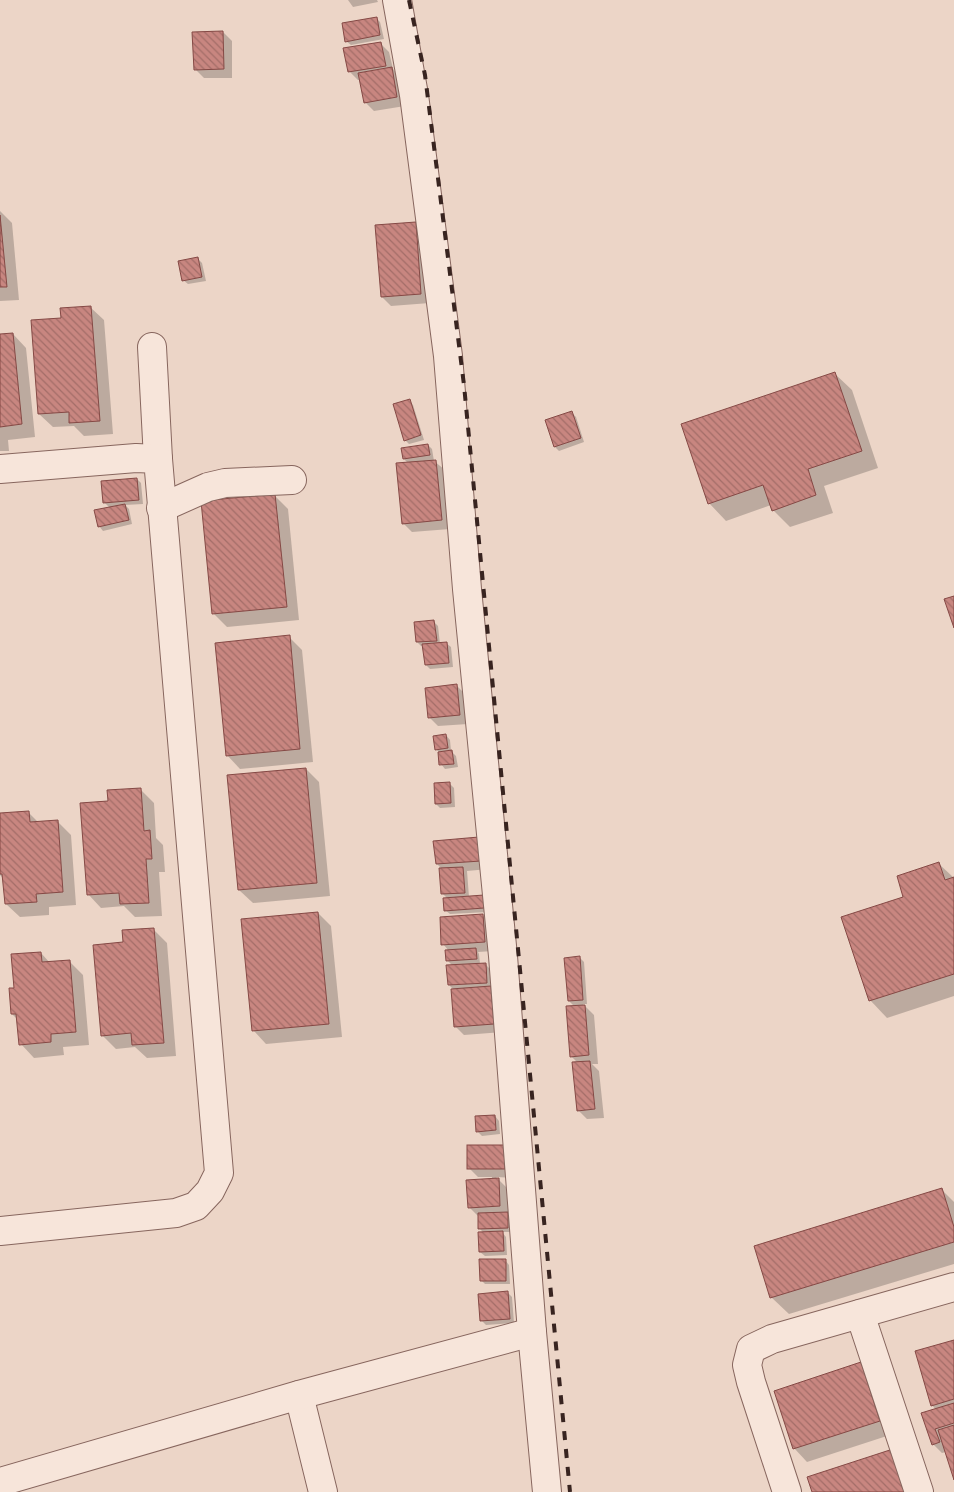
<svg xmlns="http://www.w3.org/2000/svg" width="954" height="1492" viewBox="0 0 954 1492" font-family="Merriweather,serif">
<style>
.shadow{fill:#0003}
.building{fill:url(#building-back-hatch);stroke:#854945}
.lines{fill:none;stroke-linecap:round;stroke-linejoin:round}
.minor-casing{stroke:#87665e;stroke-width:30}
.minor{stroke:#f7e5da;stroke-width:28}
.rail{stroke:#382420;stroke-width:4;stroke-dasharray:9 9;stroke-linecap:butt}
</style>
<defs>
<pattern id="building-back-hatch" width="6" height="6" patternUnits="userSpaceOnUse" patternTransform="scale(1.25)"><rect width="6" height="6" fill="#c88680"/><path d="M-1 5l2 2M0 0l6 6M5-1l2 2" fill="none" stroke="#a36d68"/></pattern>
</defs>
<rect width="100%" height="100%" fill="#ecd5c7"/>
<!-- shadow -->
<g class="shadow">
<path d="M348,0h29l1,2 -25,5z"/>
<path d="M376,18l4,4 4,17 -33,6 -5,-4z"/>
<path d="M223,32l9,9v37h-28l-9,-9z"/>
<path d="M380,43l9,9 4,17 7,8 5,29 -31,5 -9,-9 -4,-22h-3l-9,-9z"/>
<path d="M0,211l12,12 7,77 -19,1z"/>
<path d="M415,223l9,9 6,71 -39,3 -9,-9z"/>
<path d="M198,259l4,4 4,18 -18,3 -5,-4z"/>
<path d="M90,307l14,13 9,114 -29,2 -10,-10 -21,1 -14,-13 23,-95z"/>
<path d="M13,334l13,14 9,89 -27,3 1,11h-9v-116z"/>
<path d="M834,373l18,17 26,78 -54,18 9,27 -43,14 -17,-17 -2,-5 -45,16 -17,-18z"/>
<path d="M409,401l4,4 11,35 -15,4 -4,-4z"/>
<path d="M572,413l4,4 8,25 -25,9 -4,-4z"/>
<path d="M428,445l4,4 2,12 11,9 5,59 -38,3 -9,-9 6,-59 -5,-5z"/>
<path d="M137,479l4,4 2,21 -18,1 4,4 3,15 -29,7 -4,-5 11,-18 -6,-6z"/>
<path d="M275,496l13,13 11,111 -72,7 -14,-14z"/>
<path d="M434,622l4,4 2,18 6,-1 5,4 2,20 -23,2 -4,-4 -2,-19h-3l-4,-4z"/>
<path d="M289,637l13,13 11,112 -73,7 -13,-14z"/>
<path d="M457,686l9,9 2,29 -30,2 -9,-9z"/>
<path d="M446,735l4,5 1,11 5,5 2,11 -13,2 -4,-5 -2,-12 -3,-3z"/>
<path d="M306,769l13,13 11,114 -77,7 -14,-13 -11,-114z"/>
<path d="M450,784l4,4 1,19 -15,1 -4,-4z"/>
<path d="M140,789l14,14 2,35 7,7 2,27h-6l3,44 -27,1 -11,-11 -23,2 -13,-14 21,-92z"/>
<path d="M29,813l10,10 18,-2 14,14 5,70 -27,2v8l-29,2 -14,-13 -2,-25 -4,-4v-60z"/>
<path d="M478,838l11,31 -22,2 2,26 14,-1 5,16 -38,2 -5,-4 3,-11 -6,-6 -1,-25 -4,-4z"/>
<path d="M938,863l16,15v118l-67,22 -17,-18z"/>
<path d="M318,913l13,13 11,111 -76,7 -13,-14z"/>
<path d="M483,916l9,8 1,27 -15,1 1,2 1,10h5l4,4 2,19 9,9 3,36 -39,3 -9,-9 -2,-37 -4,-4 4,-19 -6,-6 2,-9 -6,-7z"/>
<path d="M153,929l14,14 9,113 -29,2 -12,-11 -19,2 -14,-14 22,-92z"/>
<path d="M41,953l9,10 19,-2 14,14 6,70 -26,2 1,8 -30,3 -13,-14 -3,-24 -6,-6z"/>
<path d="M580,958l4,4 3,42h-4l11,11 4,49h-6l7,7 5,47 -17,1 -9,-9v-47l-7,-7 4,-49 -6,-6z"/>
<path d="M495,1116l4,5 1,13 -18,2 -4,-4z"/>
<path d="M505,1146l8,32 -17,-1 11,11 2,26 2,3 1,15h-10l4,5 1,18 -22,1 -5,-4 4,-19 -5,-5 -1,-12 -9,-9 23,-28v-2h-14l-9,-9z"/>
<path d="M942,1190l12,12v62l-165,50 -18,-17z"/>
<path d="M505,1260l4,5 1,19h-25l-4,-4z"/>
<path d="M508,1293l4,4 2,26 -28,2 -5,-5z"/>
<path d="M954,1341v135l-8,-24 -4,1 -9,-9 3,-34 -4,-5z"/>
<path d="M861,1364l13,13 19,57 -86,28 -13,-14z"/>
</g>
<!-- building -->
<g class="building">
<path d="M377,17l3,18 -35,7 -3,-19z"/>
<path d="M223,31l1,38 -30,1 -2,-38z"/>
<path d="M381,42l5,24 -38,6 -5,-24z"/>
<path d="M392,67l5,30 -33,6 -6,-30z"/>
<path d="M0,215l7,72h-7z"/>
<path d="M416,222l5,72 -40,3 -6,-72z"/>
<path d="M198,257l4,20 -20,4 -4,-20z"/>
<path d="M91,306l9,115 -31,2v-11l-31,2 -7,-94 30,-2 -1,-10z"/>
<path d="M13,333l9,91 -22,3v-93z"/>
<path d="M835,372l27,79 -54,18 8,26 -44,16 -9,-26 -55,19 -27,-80z"/>
<path d="M410,399l11,36 -17,6 -11,-37z"/>
<path d="M572,411l9,27 -27,9 -9,-27z"/>
<path d="M428,444l2,11 -27,4 -2,-11z"/>
<path d="M436,460l6,60 -40,4 -6,-61z"/>
<path d="M137,478l2,22 -36,3 -2,-22z"/>
<path d="M275,494l12,113 -75,7 -11,-113z"/>
<path d="M125,504l4,16 -31,7 -4,-17z"/>
<path d="M954,596v32l-10,-29z"/>
<path d="M434,620l3,21 -21,1 -2,-20z"/>
<path d="M290,635l10,114 -74,7 -11,-113z"/>
<path d="M447,642l2,21 -24,2 -3,-21z"/>
<path d="M457,684l3,31 -32,3 -3,-30z"/>
<path d="M446,734l2,14 -13,2 -2,-14z"/>
<path d="M452,750l2,14 -15,1 -1,-13z"/>
<path d="M306,768l11,115 -79,7 -11,-115z"/>
<path d="M450,782l1,21 -16,1 -1,-21z"/>
<path d="M141,788l3,43 6,-1 2,29h-6l3,44 -29,1 -1,-11 -32,2 -7,-92 28,-2 -1,-11z"/>
<path d="M29,811l1,11 28,-2 5,72 -27,2 1,8 -32,2 -3,-30h-2v-61z"/>
<path d="M479,837l2,24 -45,3 -3,-23z"/>
<path d="M939,862l6,18 9,-3v97l-85,27 -28,-84 62,-20 -6,-21z"/>
<path d="M463,867l2,26 -24,1 -2,-26z"/>
<path d="M484,895v13l-40,3 -1,-13z"/>
<path d="M318,912l11,112 -77,7 -11,-112z"/>
<path d="M483,914l2,28 -44,3 -1,-28z"/>
<path d="M154,928l10,115 -32,2 -1,-12 -30,3 -8,-91 30,-3 -1,-12z"/>
<path d="M476,948l1,11 -31,2 -1,-11z"/>
<path d="M41,952l1,10 28,-2 6,72 -25,2v8l-32,3 -3,-31h-5l-2,-26h5l-3,-34z"/>
<path d="M580,956l3,44 -15,1 -4,-43z"/>
<path d="M486,963l1,20 -39,2 -2,-20z"/>
<path d="M491,986l3,38 -40,3 -3,-38z"/>
<path d="M585,1005l4,50 -19,2 -4,-51z"/>
<path d="M590,1061l5,48 -18,2 -5,-49z"/>
<path d="M495,1115l1,15 -20,2 -1,-16z"/>
<rect x="467" y="1145" width="38" height="24"/>
<path d="M499,1178l1,28 -32,2 -2,-28z"/>
<path d="M942,1188l12,39v15l-184,56 -16,-52z"/>
<path d="M508,1212v16l-30,1v-16z"/>
<path d="M503,1231l1,20 -25,1 -1,-20z"/>
<path d="M479,1259h27v22h-26z"/>
<path d="M508,1291l2,28 -30,2 -2,-27z"/>
<path d="M954,1340v59l-23,7 -16,-55z"/>
<path d="M861,1362l19,59 -87,28 -19,-58z"/>
<path d="M954,1403v20l-19,6 5,13 -8,3 -11,-32z"/>
<path d="M954,1425v55l-16,-50z"/>
<path d="M896,1448l15,44h-99l-5,-15z"/>
</g>
<g class="lines">
<defs>
<g id="minor">
<path d="M397,0l17,95 34,261 19,233 36,367 29,376 15,160"/>
<path d="M152,347l6,112"/>
<path d="M0,469l136,-11 22,1 61,714 -9,18 -14,15 -20,7 -176,18"/>
<path d="M161,508l47,-21 17,-4 67,-3"/>
<path d="M860,1314l59,178"/>
<path d="M299,1395l24,97"/>
<path d="M0,1482l299,-87 233,-63"/>
<path d="M787,1492l-36,-110 -4,-17 4,-16 21,-10 182,-52"/>
</g>
</defs>
<!-- minor casing -->
<use href="#minor" class="minor-casing"/>
<!-- minor -->
<use href="#minor" class="minor"/>
<!-- rail -->
<path class="rail" d="M409,0l16,75 39,310 106,1107"/>
</g>
</svg>
